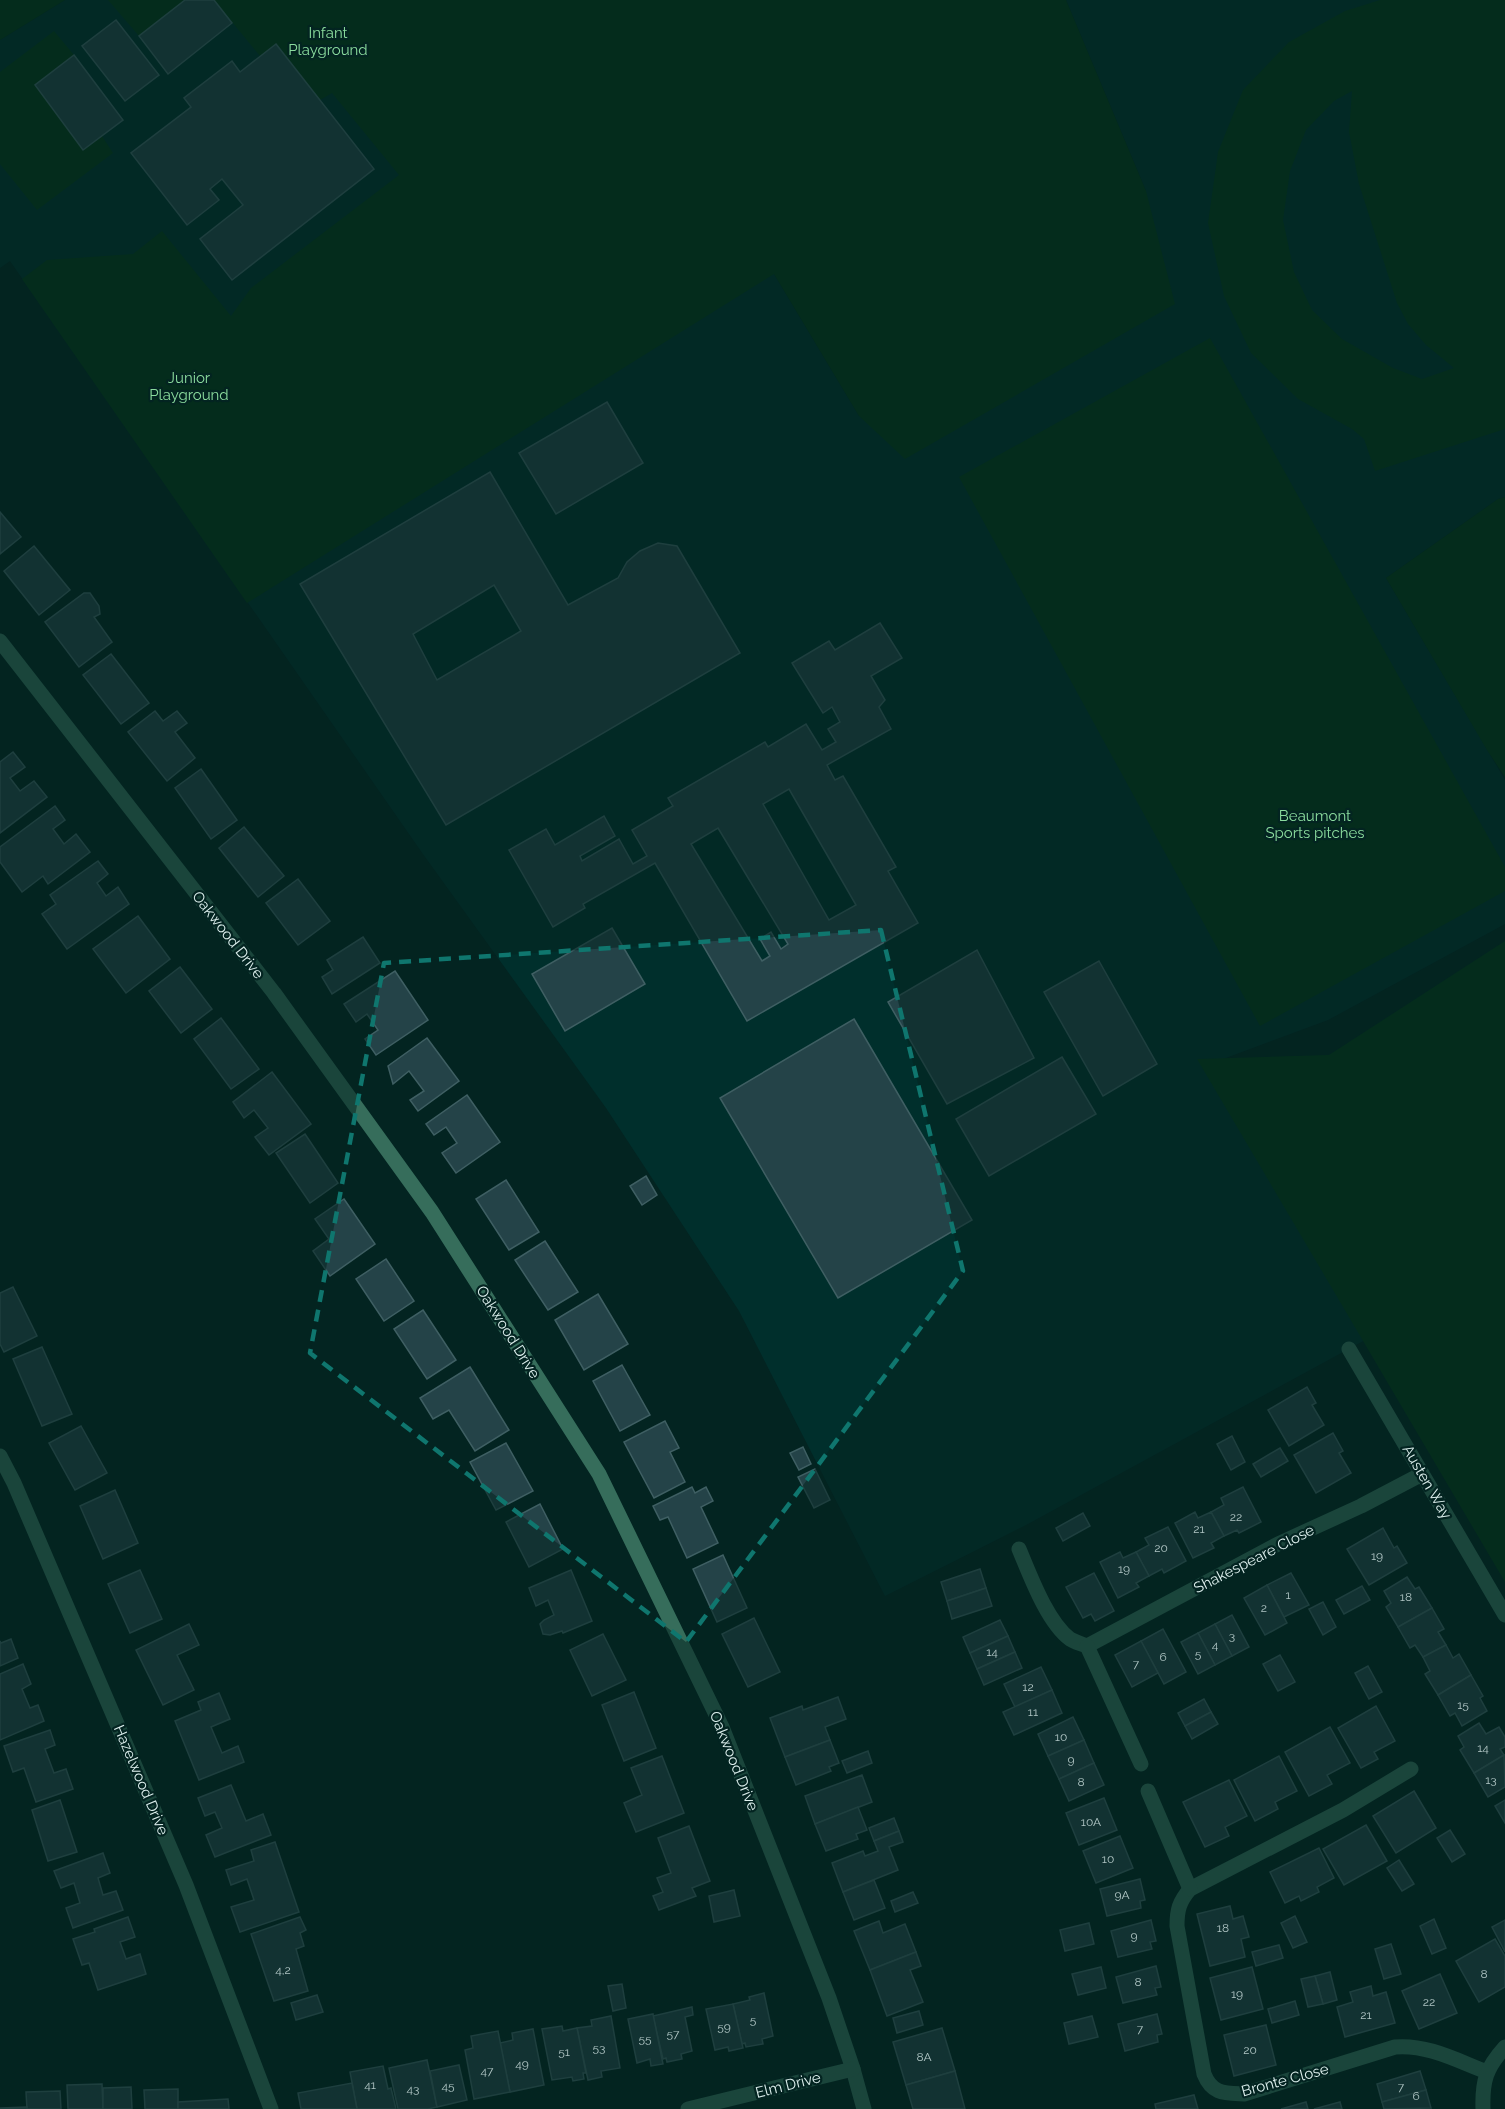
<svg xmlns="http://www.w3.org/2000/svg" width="1505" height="2109" viewBox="0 0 1505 2109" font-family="Raleway,sans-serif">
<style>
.built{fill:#002f2c}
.green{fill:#053717;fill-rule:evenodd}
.building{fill:#244348;stroke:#3f5f63;stroke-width:1.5;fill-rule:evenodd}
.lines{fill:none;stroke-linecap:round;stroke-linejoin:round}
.street{stroke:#366d5b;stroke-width:15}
.marked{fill:none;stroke:#0f766e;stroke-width:4.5;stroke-dasharray:12 8;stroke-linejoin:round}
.labels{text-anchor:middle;stroke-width:4.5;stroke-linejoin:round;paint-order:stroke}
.number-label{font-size:12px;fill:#b0c5c4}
.park-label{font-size:15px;fill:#8bdc9e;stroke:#032421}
.street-label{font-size:15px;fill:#def0ee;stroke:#032421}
</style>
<rect width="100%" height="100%" fill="#032421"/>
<!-- built -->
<path class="built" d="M65,0h504l205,274 85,142 287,-225 -80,-191h439v497l-7,2 -112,79 119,202v144l-177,96 -105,39 153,275 -350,191 -141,71 -146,-285 -133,-203 -183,-254 -413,-593 -10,7v-228z"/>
<!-- green -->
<g class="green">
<path d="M0,0h65l-65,40z"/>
<path d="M108,0h77l-46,36z"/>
<path d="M214,0h852l80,191 29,113 -270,155 -46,-43 -85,-142 -527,329 -225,-324 25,-19 86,-6 29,-23 69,85 20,-28 148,-113 -67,-82 -12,7 -44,-56 -16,12z"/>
<path d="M1380,0h125v429l-130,42 -11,-32 -12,-10 -54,-30 -47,-46 -27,-57 -16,-73 10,-71 25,-62 46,-48 56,-31zM1352,91l-3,41 10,52 38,119 11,21 18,21 28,23 -32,11 -29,-11 -51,-29 -30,-29 -18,-38 -11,-52 7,-49 16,-41 28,-29z"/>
<path d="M54,31l20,24 -39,30 48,65 19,-14 11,17 -76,57 -37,-46v-92z"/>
<path d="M1210,338l295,529v24l-245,135 -301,-549z"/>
<path d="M1505,497v280l-18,-27 -101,-172 112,-79z"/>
<path d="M1505,941v641l-308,-523 132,-4z"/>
</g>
<!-- building -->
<g class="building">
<path d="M185,0h29l18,23 -64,51 -29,-38z"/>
<path d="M116,20l43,55 -34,26 -43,-55z"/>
<path d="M276,44l98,125 -142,111 -32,-41 43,-34 -21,-26 -12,10 9,11 -32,25 -56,-72 60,-46 -7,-9 48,-37 8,11z"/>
<path d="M74,55l49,65 -40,30 -48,-65z"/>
<path d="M607,402l36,61 -87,51 -37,-61z"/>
<path d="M490,472l78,133 50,-27 9,-16 13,-11 18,-8 19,3 63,107 -294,172 -146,-241zM494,585l27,46 -84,49 -24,-46z"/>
<path d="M0,512l21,25 -21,17z"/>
<path d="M34,546l36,44 -31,25 -35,-44z"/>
<path d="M84,593h6l9,13 1,8 -6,3 18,25 -33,25 -34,-45z"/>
<path d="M880,623l22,35 -31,18 14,24 -6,7 12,22 -64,36 8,15 8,-4 53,91 -8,4 30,52 -171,98 -92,-158 -72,41 2,4 -32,19 -44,-77 37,-21 9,16 49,-29 11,20 -35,20 2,5 37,-22 14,25 14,-8 -15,-26 41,-24 -5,-8 97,-56 3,5 38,-23 16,26 14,-8 -8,-13 12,-7 -8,-15 -9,6 -31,-50 37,-22 6,9zM789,789l67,116 -27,15 -66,-116zM718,828l70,116 -7,5 -10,-17 -11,7 10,17 -8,5 -71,-117z"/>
<path d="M111,654l38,49 -28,21 -38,-49z"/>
<path d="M155,711l8,10 14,-10 10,12 -12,9 20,26 -28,23 -39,-49z"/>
<path d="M13,752l12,15 -15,11 10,13 14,-10 13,16 -47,36v-71z"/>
<path d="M201,769l36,51 -26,19 -36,-51z"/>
<path d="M55,806l10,14 -12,9 11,15 12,-10 14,18 -42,32 -5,-8 -21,16 -22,-30v-15z"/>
<path d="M244,827l40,49 -26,21 -39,-49z"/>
<path d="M98,861l10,13 -11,9 9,13 12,-9 11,17 -62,45 -25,-35 14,-10 -6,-9z"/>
<path d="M298,879l32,42 -32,24 -32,-42z"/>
<path d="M138,916l32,43 -44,34 -33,-44z"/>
<path d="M612,928l33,56 -80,47 -33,-57z"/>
<path d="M363,937l17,26 -48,31 -10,-17 11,-7 -6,-10z"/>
<path d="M977,950l57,108 -87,46 -59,-102z"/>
<path d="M1099,961l58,103 -54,32 -59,-104z"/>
<path d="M180,967l32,42 -31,24 -32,-42z"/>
<path d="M395,971l33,49 -52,35 -11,-16 13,-9 -11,-16 -11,8 -12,-18z"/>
<path d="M221,1018l38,51 -28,20 -37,-50z"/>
<path d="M854,1019l118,201 -134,78 -118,-200z"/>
<path d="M427,1038l32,43 -41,30 -8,-11 14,-9 -15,-20 -16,13 -5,-18z"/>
<path d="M1062,1057l34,57 -107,62 -33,-57z"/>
<path d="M272,1072l39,52 -42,31 -14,-18 13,-9 -14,-18 -10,8 -11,-16z"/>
<path d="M467,1095l33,47 -44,31 -14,-20 15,-10 -11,-16 -12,8 -8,-11z"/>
<path d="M305,1134l33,49 -28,20 -34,-50z"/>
<path d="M646,1176l11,19 -15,10 -12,-19z"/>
<path d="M506,1180l33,52 -30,18 -33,-51z"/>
<path d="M344,1199l31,45 -45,32 -17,-25 16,-12 -14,-20z"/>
<path d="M545,1241l33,51 -30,18 -33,-50z"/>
<path d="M386,1259l28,42 -30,20 -28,-42z"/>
<path d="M13,1287l24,49 -33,16 -4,-8v-51z"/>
<path d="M598,1294l30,50 -44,26 -29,-50z"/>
<path d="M423,1310l33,50 -29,19 -33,-50z"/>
<path d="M42,1347l30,67 -30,12 -29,-67z"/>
<path d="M622,1365l28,50 -30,16 -27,-50z"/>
<path d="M470,1367l39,63 -34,21 -26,-41 -16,9 -13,-21z"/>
<path d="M1307,1387l9,16 -4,2 12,20 -35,21 -21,-36z"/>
<path d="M665,1421l14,27 -9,4 15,30 -31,16 -30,-56z"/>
<path d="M81,1426l26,47 -32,17 -26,-47z"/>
<path d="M1333,1433l10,18 -4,2 12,20 -35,20 -22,-38z"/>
<path d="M1232,1436l13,26 -14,8 -14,-26z"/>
<path d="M506,1443l27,48 -37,19 -26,-48z"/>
<path d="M803,1447l8,17 -12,6 -9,-17z"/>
<path d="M1280,1448l8,13 -27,16 -8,-13z"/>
<path d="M815,1469l15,31 -16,8 -16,-31z"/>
<path d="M692,1487l3,6 11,-6 7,14 -12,6 17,36 -31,15 -19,-41 -8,3 -7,-14z"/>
<path d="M1243,1487l18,35 -22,11 -2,-3 -13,6 -13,-24 13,-7 -3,-7z"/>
<path d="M115,1490l23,53 -35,16 -23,-53z"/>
<path d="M540,1504l23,45 -34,18 -23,-45z"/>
<path d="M1195,1512l3,6 13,-6 13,24 -13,7 3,5 -21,10 -18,-35z"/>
<path d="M1083,1513l7,13 -27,15 -7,-13z"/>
<path d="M1168,1527l18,34 -22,12 -2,-4 -13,7 -13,-24 13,-7 -4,-7z"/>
<path d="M1383,1528l11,20 3,-2 10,17 -38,22 -22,-36z"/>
<path d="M1120,1552l3,6 13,-6 13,24 -13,7 3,4 -21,11 -18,-36z"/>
<path d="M723,1555l24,53 -30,14 -24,-53z"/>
<path d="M980,1569l6,19 -39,13 -6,-19z"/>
<path d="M140,1570l22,49 -32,14 -22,-49z"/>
<path d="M571,1570l21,51 -29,12 -1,-2 -12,4 -7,-1 -3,-10 4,-4 10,-5 -6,-15 -12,6 -7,-18z"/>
<path d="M1094,1573l20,38 -19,10 -4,-7 -8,4 -17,-31z"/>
<path d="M1291,1573l18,32 -25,12 -17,-32z"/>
<path d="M1407,1577l8,12 4,-2 13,21 -34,19 -12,-20 5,-4 -7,-12z"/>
<path d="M1267,1585l20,38 -22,12 -21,-37z"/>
<path d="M1362,1586l8,14 -26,14 -8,-14z"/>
<path d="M986,1588l6,18 -40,13 -5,-18z"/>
<path d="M1323,1602l13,25 -13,8 -14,-26z"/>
<path d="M1432,1608l12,21 -6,3 8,13 -23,12 -8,-12 -5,3 -12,-21z"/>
<path d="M1232,1615l17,32 -17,9 -17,-32z"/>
<path d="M754,1618l26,54 -32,15 -26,-53z"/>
<path d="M1000,1620l8,16 -38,17 -7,-16z"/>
<path d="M189,1624l10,21 -22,10 17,35 -31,15 -27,-55z"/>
<path d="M1215,1624l17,32 -17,9 -17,-32z"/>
<path d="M1163,1629l23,43 -22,12 -23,-43z"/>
<path d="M1198,1633l17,32 -17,9 -17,-32z"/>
<path d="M603,1634l23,46 -34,16 -22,-46z"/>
<path d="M1008,1636l7,16 -38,17 -7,-16z"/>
<path d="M11,1639l7,19 -18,8v-25l1,2z"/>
<path d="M1141,1641l17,32 -26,14 -17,-32z"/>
<path d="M1446,1645l7,13 6,-4 12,21 -33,20 -13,-21 5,-3 -7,-14z"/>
<path d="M1015,1652l7,16 -38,17 -7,-16z"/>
<path d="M1280,1655l15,27 -17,9 -15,-27z"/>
<path d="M23,1664l8,20 -9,5 8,19 8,-3 6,16 -44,19v-66z"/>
<path d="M1368,1666l14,26 -13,7 -14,-26z"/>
<path d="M1041,1667l11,23 -37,17 -11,-23z"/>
<path d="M1471,1675l12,21 -3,2 7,13 -25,15 -7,-13 -5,3 -12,-21z"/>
<path d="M1052,1690l10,23 -48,22 -11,-23z"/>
<path d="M634,1692l22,56 -32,13 -22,-56z"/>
<path d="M219,1693l11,26 -19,8 11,26 16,-7 6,16 -45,18 -24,-59 26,-11 -3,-8z"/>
<path d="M838,1697l8,22 -21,8 5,13 -45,17 -15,-39 32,-12 1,4z"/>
<path d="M1204,1699l7,13 -26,14 -7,-13z"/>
<path d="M1376,1706l19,35 -21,11 4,7 -17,9 -23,-40z"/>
<path d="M1211,1712l7,12 -26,15 -7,-13z"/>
<path d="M1073,1717l11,23 -36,16 -10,-22z"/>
<path d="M1479,1723l7,11 13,-7 6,10v10l-5,2 4,6 -30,18 -14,-23 4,-3 -6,-11z"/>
<path d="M1330,1727l20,36 -23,12 5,9 -23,12 -24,-44z"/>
<path d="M50,1730l5,15 -10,4 9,24 12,-4 7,20 -37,13 -12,-34 -11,4 -9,-26z"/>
<path d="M830,1740l9,23 -10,4 2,4 -35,14 -11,-28z"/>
<path d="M1084,1740l10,23 -35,16 -11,-23z"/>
<path d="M868,1751l4,12 -25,10 -5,-12z"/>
<path d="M1504,1755l1,32 -17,10 -14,-24z"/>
<path d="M662,1756l22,57 -48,19 -12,-29 18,-8 -11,-27z"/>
<path d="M1279,1756l18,35 -22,11 3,7 -23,12 -21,-41z"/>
<path d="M1094,1763l10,22 -35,16 -10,-22z"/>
<path d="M862,1775l10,27 -57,22 -10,-28z"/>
<path d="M1229,1780l18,36 -22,11 4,9 -24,11 -22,-45z"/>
<path d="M231,1785l15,36 17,-7 8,21 -56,22 -9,-22 16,-7 -7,-16 -10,4 -7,-18z"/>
<path d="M1414,1791l22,37 -40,25 -23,-37z"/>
<path d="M1104,1798l13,32 -38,15 -13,-32z"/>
<path d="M60,1800l17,52 -29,9 -16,-51z"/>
<path d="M1505,1800v23l-10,-17z"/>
<path d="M858,1807l9,23 -11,4 2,5 -32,12 -11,-27z"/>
<path d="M894,1818l5,13 -25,10 -5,-13z"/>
<path d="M1366,1825l21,36 -43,24 -21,-36z"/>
<path d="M689,1826l21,55 -18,7 4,8 -37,14 -6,-14 10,-4 -6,-14 14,-5 -13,-35z"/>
<path d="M1450,1830l15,24 -13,8 -15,-24z"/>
<path d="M899,1831l4,11 -14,5 9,23 -55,22 -11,-29 31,-12 2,5 13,-5 -4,-10z"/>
<path d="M1120,1836l13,32 -37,15 -13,-32z"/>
<path d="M275,1842l24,70 -59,20 -9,-25 23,-7 -7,-21 -16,6 -5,-15 28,-9 -3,-11z"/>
<path d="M1319,1848l15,30 -17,9 2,5 -18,9 -2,-5 -14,7 -15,-31z"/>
<path d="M103,1853l7,20 -12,5 5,17 13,-4 7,19 -50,18 -7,-20 14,-5 -6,-20 -13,5 -7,-17z"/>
<path d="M1399,1860l15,24 -12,7 -15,-23z"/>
<path d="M1140,1879l5,21 -5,1 1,7 -34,8 -7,-27z"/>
<path d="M874,1880l11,28 -31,12 -11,-28z"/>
<path d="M734,1890l6,26 -26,6 -5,-26z"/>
<path d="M913,1892l5,11 -23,9 -4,-11z"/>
<path d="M1230,1906l3,13 10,-3 6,21 -8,2 4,18 -35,9 -13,-52z"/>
<path d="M1295,1916l12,26 -14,6 -12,-25z"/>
<path d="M128,1917l7,20 -15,5 6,17 14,-5 6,20 -48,16 -9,-27 -7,2 -9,-26 22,-7 -1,-3z"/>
<path d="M300,1917l6,13 -6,3 4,13 -8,3 12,42 -34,10 -23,-67z"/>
<path d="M1434,1919l12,29 -14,6 -12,-28z"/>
<path d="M1151,1920l5,21 -6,1 2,7 -34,8 -7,-26z"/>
<path d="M1505,1920v32l-13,-25z"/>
<path d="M879,1921l4,12 22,-9 11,28 -46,18 -16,-39z"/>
<path d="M1089,1923l5,21 -29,7 -5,-21z"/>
<path d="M1495,1939l10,17v31l-26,15 -23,-41z"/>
<path d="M1391,1944l10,30 -17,5 -9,-30z"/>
<path d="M1279,1945l4,13 -27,8 -4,-14z"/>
<path d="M916,1952l5,14 -11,4 13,32 -36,14 -17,-46z"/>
<path d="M1156,1966l5,21 -6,1 2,7 -34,8 -7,-26z"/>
<path d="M1101,1967l5,21 -28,7 -6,-21z"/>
<path d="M1252,1967l11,42 -42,11 -11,-42z"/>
<path d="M1330,1972l7,28 -14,4 -8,-28z"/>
<path d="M1440,1974l17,39 -38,16 -17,-38z"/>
<path d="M1315,1976l8,28 -15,3 -7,-28z"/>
<path d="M622,1984l4,24 -13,3 -5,-25z"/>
<path d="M1371,1986l2,10 13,-4 9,31 -50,14 -8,-30 16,-5 -3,-10z"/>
<path d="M764,1993l9,43 -11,3 1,5 -17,3 -1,-4 -3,1 -9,-40 17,-4 -1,-3z"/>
<path d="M317,1995l6,17 -27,8 -5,-17z"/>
<path d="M1295,2001l4,14 -27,8 -4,-14z"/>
<path d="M733,2004l10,44 -14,3 -1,-4 -13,3 -9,-41z"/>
<path d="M692,2007l1,8 -8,2 7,34 -11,3 1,5 -15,3 -1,-4 -3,1 -10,-43z"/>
<path d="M919,2011l4,14 -26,8 -4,-15z"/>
<path d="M653,2014l10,50 -12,2 -1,-7 -13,4 -9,-44z"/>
<path d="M1157,2014l5,20 -5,1 1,7 -33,9 -7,-27z"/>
<path d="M611,2016l9,52 -19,3 1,6 -14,3 -11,-52 15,-2 -1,-6z"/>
<path d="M1092,2016l6,21 -29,7 -5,-21z"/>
<path d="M1266,2025l10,40 -42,11 -10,-41z"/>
<path d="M562,2026l1,5 14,-3 9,45h-3l1,6 -11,2 -1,-4 -20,3 -10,-51z"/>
<path d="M942,2028l13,43 -49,14 -13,-43z"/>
<path d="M533,2029l11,56 -34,7 -10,-49 13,-3 -1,-7z"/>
<path d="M498,2031l12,61 -36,7 -9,-49 8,-2 -2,-12z"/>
<path d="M427,2060l10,47 -9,2h-30l-9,-41z"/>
<path d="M459,2065l8,35 -30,7 -7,-36z"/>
<path d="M383,2066l5,23 3,-1 5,21h-39l-7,-37z"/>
<path d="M955,2071l10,38h-52l-7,-24z"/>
<path d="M1420,2071l6,19 -44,12 -5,-18z"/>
<path d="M352,2083l5,26h-56l-3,-16z"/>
<path d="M102,2084l1,25h-35l-1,-24z"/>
<path d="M131,2087l1,22h-29v-21z"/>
<path d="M178,2089v20h-33l-1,-19z"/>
<path d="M1426,2090l5,18 -47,1 -2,-7z"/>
<path d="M60,2091l1,18h-34l-1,-17z"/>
<path d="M1194,2095l4,14h-42l-1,-5z"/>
<path d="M228,2099l1,10h-51v-7z"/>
<path d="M1306,2102l2,7h-27z"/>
<path d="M1340,2102l2,7h-28z"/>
<path d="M27,2107v2h-27v-1z"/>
</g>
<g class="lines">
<!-- street -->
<g class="street">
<path d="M0,641l274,352 158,219 167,262 123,253 107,271 24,71 11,40"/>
<path d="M1349,1349l156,266"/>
<path d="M0,1456l14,27 172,402 85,224"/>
<path d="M1019,1549c11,26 28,73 51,90 5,3 11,5 17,7l191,-102 83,-38 61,-32"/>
<path d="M1087,1646l54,118"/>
<path d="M1411,1769l-68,41 -153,79c-11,13 -13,21 -13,37l27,148c8,20 20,19 40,20l151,-47c32,-3 63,14 92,25"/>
<path d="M1148,1791l42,98"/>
<path d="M688,2109l165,-40"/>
<path d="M1483,2109c-1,-28 3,-41 22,-62"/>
</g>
</g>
<!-- marked area -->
<path d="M0 0H1505V2109H0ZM881,930l82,341 -277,371 -376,-289 74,-390z" fill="#032421" fill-opacity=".55" fill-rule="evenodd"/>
<path class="marked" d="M881,930l82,341 -277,371 -376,-289 74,-390z"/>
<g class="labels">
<!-- number labels -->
<g class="number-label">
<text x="1236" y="1521">22</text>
<text x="1199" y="1533">21</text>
<text x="1161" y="1552">20</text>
<text x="1377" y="1560">19</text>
<text x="1124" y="1573">19</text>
<text x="1288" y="1599">1</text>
<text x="1406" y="1601">18</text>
<text x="1264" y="1612">2</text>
<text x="1232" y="1640">3</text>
<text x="1215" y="1649">4</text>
<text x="992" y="1656">14</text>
<text x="1198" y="1658">5</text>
<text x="1163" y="1661">6</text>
<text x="1136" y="1668">7</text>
<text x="1028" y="1691">12</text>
<text x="1463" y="1709">15</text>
<text x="1033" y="1716">11</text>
<text x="1061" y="1741">10</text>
<text x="1483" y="1752">14</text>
<text x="1071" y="1764">9</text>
<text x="1491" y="1784">13</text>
<text x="1081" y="1786">8</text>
<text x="1091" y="1826">10A</text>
<text x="1108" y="1863">10</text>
<text x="1122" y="1899">9A</text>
<text x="1223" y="1932">18</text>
<text x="1134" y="1940">9</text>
<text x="283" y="1974">4,2</text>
<text x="1484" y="1978">8</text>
<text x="1138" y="1986">8</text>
<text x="1237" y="1998">19</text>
<text x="1429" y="2006">22</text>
<text x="1366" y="2019">21</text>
<text x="753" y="2024">5</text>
<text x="724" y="2031">59</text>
<text x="1140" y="2033">7</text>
<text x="673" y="2038">57</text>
<text x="645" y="2043">55</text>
<text x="599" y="2052">53</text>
<text x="1250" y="2054">20</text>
<text x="564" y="2056">51</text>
<text x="924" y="2061">8A</text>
<text x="522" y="2068">49</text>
<text x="487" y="2075">47</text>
<text x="370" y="2089">41</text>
<text x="448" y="2090">45</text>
<text x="1401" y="2091">7</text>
<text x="413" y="2093">43</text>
<text x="1416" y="2100">6</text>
</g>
<!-- park labels -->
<g class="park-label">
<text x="328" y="38">Infant<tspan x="328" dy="17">Playground</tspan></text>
<text x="189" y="383">Junior<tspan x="189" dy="17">Playground</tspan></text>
<text x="1315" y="821">Beaumont<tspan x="1315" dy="17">Sports pitches</tspan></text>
</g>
<!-- street labels -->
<g class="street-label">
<text transform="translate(228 935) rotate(52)" y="5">Oakwood Drive</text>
<text transform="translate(508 1332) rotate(58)" y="5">Oakwood Drive</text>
<text transform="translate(1427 1482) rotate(60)" y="5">Austen Way</text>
<text transform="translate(1254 1559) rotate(-27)" y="5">Shakespeare Close</text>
<text transform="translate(734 1761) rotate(68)" y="5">Oakwood Drive</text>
<text transform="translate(141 1780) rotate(67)" y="5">Hazelwood Drive</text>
<text transform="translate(1285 2080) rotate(-15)" y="5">Bronte Close</text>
<text transform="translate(788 2085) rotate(-14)" y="5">Elm Drive</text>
</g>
</g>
</svg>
